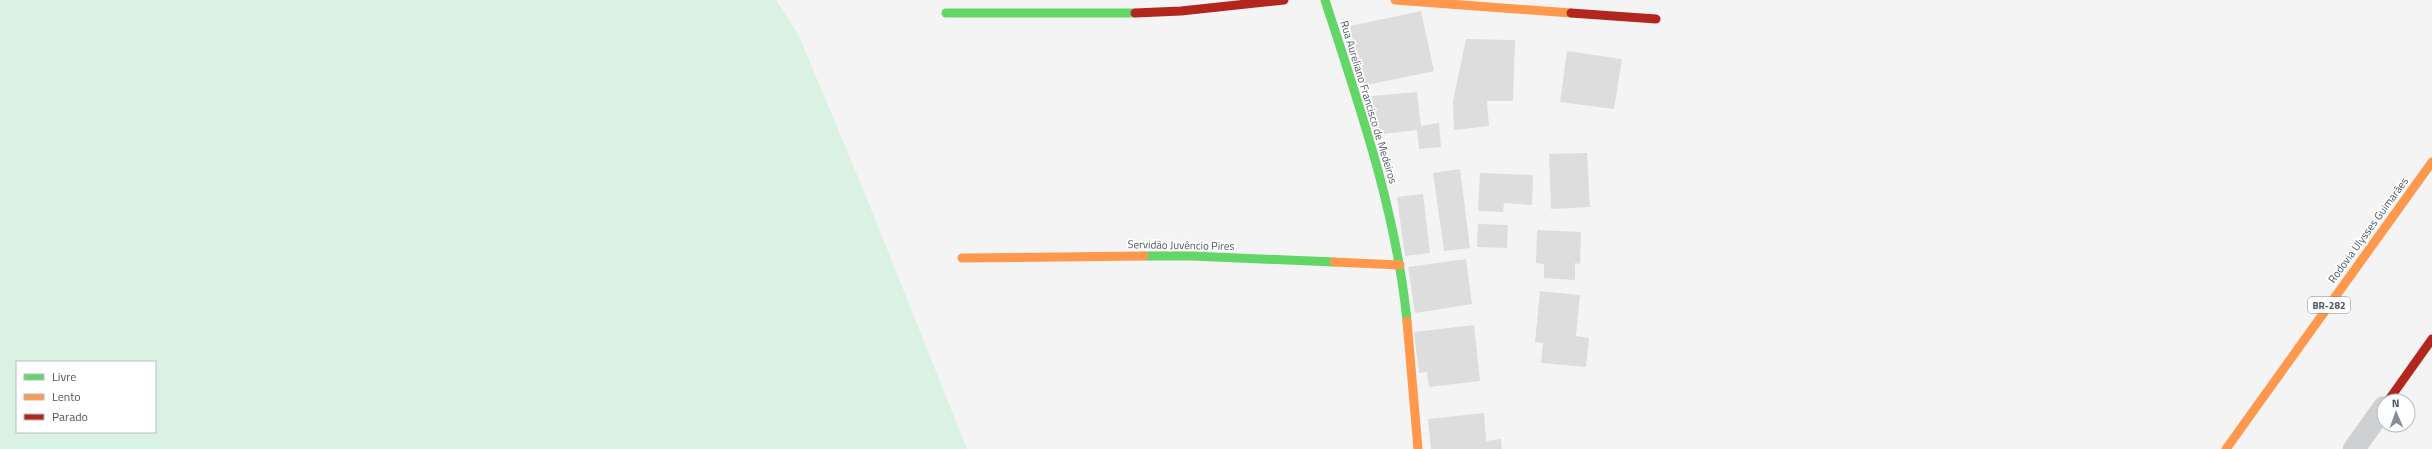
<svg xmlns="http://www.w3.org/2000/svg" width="2432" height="449" viewBox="0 0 2432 449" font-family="'Titillium Web',sans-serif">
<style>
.green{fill:#d9f2e3;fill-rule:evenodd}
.building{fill:#ddddde}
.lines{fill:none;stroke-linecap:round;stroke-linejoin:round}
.street{stroke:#ced0d2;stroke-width:22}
.fast{stroke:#63d668;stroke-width:9}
.slow{stroke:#ff974d;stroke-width:9}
.jam{stroke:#b3261e;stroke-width:9}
.labels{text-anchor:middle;stroke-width:3.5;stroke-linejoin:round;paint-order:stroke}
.shield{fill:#fff;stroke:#808990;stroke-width:1}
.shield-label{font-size:10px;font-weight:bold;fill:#4a5661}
.street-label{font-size:11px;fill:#4a5661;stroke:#fff}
</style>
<rect width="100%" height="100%" fill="#f4f4f4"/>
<!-- green -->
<path class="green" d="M0,0h776l23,36 64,153 104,260h-967zM17,362h138v70h-138z"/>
<!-- building -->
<g class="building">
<path d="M1421,11l13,60 -72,15 -12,-60z"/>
<path d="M1466,39l49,1 -2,61h-26l2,25 -35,4 -1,-29z"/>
<path d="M1567,51l55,8 -8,50 -54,-7z"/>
<path d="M1417,92l4,34 18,-3 2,24 -22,2 -2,-19 -41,5 -4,-39z"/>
<path d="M1587,153l3,54 -39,2 -2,-55z"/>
<path d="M1460,169l10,79 -26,3 -11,-78z"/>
<path d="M1480,173l53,2 -1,30 -28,-2 -1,9 -25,-1z"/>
<path d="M1423,194l7,59 -25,3 -8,-59z"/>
<path d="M1478,224l30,1 -1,23 -30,-1z"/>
<path d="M1537,230l44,2 -1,32 -5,-1v17l-31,-2v-14l-8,-1z"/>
<path d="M1466,259l6,45 -57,9 -7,-46z"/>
<path d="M1540,291l40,4 -4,41 13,2 -3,29 -45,-4 2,-20 -8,-1z"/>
<path d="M1474,325l6,56 -51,6 -2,-15 -8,1 -5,-41z"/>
<path d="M1484,413l2,28 15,-2 1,10h-71l-3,-30z"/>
</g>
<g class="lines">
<!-- street -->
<path class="street" d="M2354,449l30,-42"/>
<!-- fast -->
<g class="fast">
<path d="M1325,0c34,105 71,210 82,321"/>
<path d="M946,13h189"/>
<path d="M1144,256h48l142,6"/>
</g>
<!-- slow -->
<g class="slow">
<path d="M1395,0l176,13"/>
<path d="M962,258l182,-2"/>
<path d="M1334,262l66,3"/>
<path d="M1407,321l11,128"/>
<path d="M2226,449l206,-287"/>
</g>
<!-- jam -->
<g class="jam">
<path d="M1135,13l46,-2 103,-11"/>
<path d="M1571,13l85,6"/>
<path d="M2388,401l44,-62"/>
</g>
</g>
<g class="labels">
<!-- shield labels -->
<rect class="shield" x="2308" y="297" width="42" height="16" rx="3"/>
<g class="shield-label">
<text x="2329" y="309">BR-282</text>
</g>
<!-- street labels -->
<g class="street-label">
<text transform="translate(1369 102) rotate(73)" y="4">Rua Aureliano Francisco de Medeiros</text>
<text transform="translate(2368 230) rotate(-54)" y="4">Rodovia Ulysses Guimarães</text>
<text transform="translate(1181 245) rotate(1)" y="4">Servidão Juvêncio Pires</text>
</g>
</g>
<!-- legend -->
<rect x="16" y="361" width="140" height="72" fill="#ffffff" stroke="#b7bbc0"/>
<rect x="24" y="374" width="20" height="6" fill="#63d668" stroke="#b7bbc0"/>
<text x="52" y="381" font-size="12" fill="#4a5661">Livre</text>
<rect x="24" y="394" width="20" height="6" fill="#ff974d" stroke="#b7bbc0"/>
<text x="52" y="401" font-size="12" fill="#4a5661">Lento</text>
<rect x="24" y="414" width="20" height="6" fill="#b3261e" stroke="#b7bbc0"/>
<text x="52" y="421" font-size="12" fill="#4a5661">Parado</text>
<!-- north arrow -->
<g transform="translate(2396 413) rotate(358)"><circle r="19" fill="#ffffff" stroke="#b7bbc0"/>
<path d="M0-3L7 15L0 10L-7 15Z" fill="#868d94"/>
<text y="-6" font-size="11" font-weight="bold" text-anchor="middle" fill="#4a5661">N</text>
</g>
</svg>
